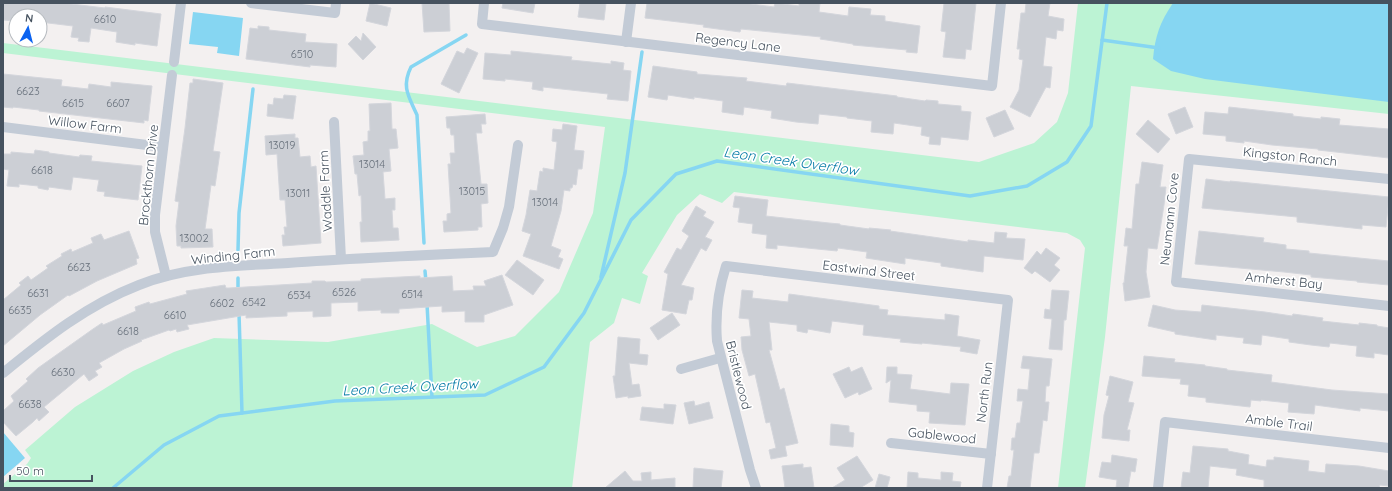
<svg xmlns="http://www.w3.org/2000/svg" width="1392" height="491" viewBox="0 0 1392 491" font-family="Quicksand,sans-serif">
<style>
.green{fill:#bcf3d4}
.water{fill:#86d6f2}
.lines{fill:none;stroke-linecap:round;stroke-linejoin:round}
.stream{stroke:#86d6f2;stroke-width:3.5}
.building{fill:#cccfd5;stroke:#d4d6dc}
.minor{stroke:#c3cbd6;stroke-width:10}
.labels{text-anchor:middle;stroke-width:3.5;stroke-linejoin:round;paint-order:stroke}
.number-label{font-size:11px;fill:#68717c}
.street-label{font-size:13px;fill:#46525f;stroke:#fff}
.water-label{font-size:14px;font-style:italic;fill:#047ba6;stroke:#fff}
</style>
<rect width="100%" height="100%" fill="#f3f0f0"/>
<!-- green -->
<path class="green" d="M1078,3h311v111l-258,-28 -26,251 -20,151h-27l27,-240 -5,-8 -13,-7 -333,-41 -12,11 -22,-9 -23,21 -35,58 6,3 -8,28 -18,-6 -8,25 -24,19 -18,146h-569v-4l24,-20 4,-6 -6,-8 50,-43 58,-36 41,-19 40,-14 114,4 104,-18 45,23 38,-11 44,-44 34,-79 12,-86 -602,-74v-10l976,119 55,-19 23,-21 11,-29z"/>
<!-- water -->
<g class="water">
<path d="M1173,3h216v99l-184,-23 -34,-8 -18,-12c2,-23 7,-37 20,-56z"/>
<path d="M193,12l50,6 -4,38 -22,-3 1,-6 -29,-3z"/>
<path d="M3,432l22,26 -22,19z"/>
</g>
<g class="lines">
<!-- stream -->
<g class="stream">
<path d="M1102,40l57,8"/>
<path d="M424,243l-7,-128c-8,-18 -16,-28 -6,-48l55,-32"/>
<path d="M238,250l1,-37 14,-124"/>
<path d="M425,271l1,11"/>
<path d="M601,277l24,-104 17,-121"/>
<path d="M238,278v13"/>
<path d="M427,304l5,93"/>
<path d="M239,313l3,100"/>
<path d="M113,488l51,-43 55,-29 116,-15 150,-6 59,-28 40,-54 47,-93 45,-46 41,-13 253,35 57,-10 40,-24 24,-36 16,-123"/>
</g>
</g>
<!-- building -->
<g class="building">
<path d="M3,3h60l42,5v-1l56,7 -4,32 -22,-3v2l-19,-3 1,-10 -26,-4 -2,14 -11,-1 1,-3 -8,-1 2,-11 -33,-4v-6h-24v5l-13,-1z"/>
<path d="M370,3l21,5 -4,18 -21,-5z"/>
<path d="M422,3h27l1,28 -26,1z"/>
<path d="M503,3h32l-2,10 -31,-5z"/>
<path d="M580,3h26l-2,17 -26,-3z"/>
<path d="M647,3h97l30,4 1,-4 24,3v-3h21l-1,9 29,4 1,-9 22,2 -1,6 15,1v5l35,5 -3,27 -11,-1 1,-2 -54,-5v-1l-33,-5 1,-2 -80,-8 -1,3 -37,-5 1,-2 -59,-7z"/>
<path d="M944,3h32l-5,47 -5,-1 -1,10 -22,-2 3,-25 -5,-1z"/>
<path d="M1026,3h24l-2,13 16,3 -1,12 -6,-1 -1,9 -10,-2 -3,29 9,1 -2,21 -4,-1 -16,30 -20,-10 9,-17 4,-30 -4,-1 1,-10h-3l4,-36h4z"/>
<path d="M258,26l11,1v3l37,4 -1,8 32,2 -1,23 -26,-2v2l-64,-8 4,-31 8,1z"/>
<path d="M363,33l13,14 -13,13 -15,-16 8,-8 5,5z"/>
<path d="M467,48l11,5 -19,40 -18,-9 16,-33 7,3z"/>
<path d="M511,51l61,6 -1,3 40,4v-3l13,2 -1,7 8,1 -3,30 -21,-2 1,-5 -65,-7v4l-11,-2 1,-7 -28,-3v2l-22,-2 2,-26 26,2z"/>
<path d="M653,66l44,6v2l50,4 -1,3 40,5 1,-3 110,13v1l28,4 1,-1 12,1v3l23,2v5l10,1 -3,28 -27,-3 -1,8 -11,-1 1,-7 -9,-2 1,-8 -28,-4 -1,11 -22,-2 1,-11 -25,-3v-1l-28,-3 -1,10 -22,-2 -25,-4 1,-7 -28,-4 -1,8 -21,-3 1,-11 -29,-4v2l-26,-4 -1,5 -19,-3z"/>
<path d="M3,74l59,6 -1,6 27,3 1,-5 22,3v-5l41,4 -4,35 -4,-1v3l-105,-12v-1l-26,-3v1l-10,-1z"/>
<path d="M193,79l30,4 -10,68 7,1 -5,34 -4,-1 -6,44h7l1,18 -32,1v-2h-4l-1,-20 3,-24 -4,-1 10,-73 5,-45h3z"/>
<path d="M284,95l12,1 -3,23 -26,-3 1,-12 5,1 1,-7 9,1z"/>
<path d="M391,103l1,26h4l2,19 -9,1 2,22 -8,1 2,27 10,-1v12h-3l1,18h5l1,12 -38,2 -1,-20h2l-1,-27 -2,1 -2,-22h-2l-2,-18 11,-1 -1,-13 5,-1v-10h2l-1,-27z"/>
<path d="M1185,107l8,20 -17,7 -8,-20z"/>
<path d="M1229,107l64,7v2l28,3v-2l19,2 -1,6 50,4v29l-71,-8v-1l-46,-4 -28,-4v2l-18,-2v-5l-23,-2 2,-22 23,2z"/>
<path d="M1005,110l9,19 -20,8 -8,-19z"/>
<path d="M485,114l1,10h-5l1,9h-6l5,51h6l1,19 -7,1 1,23h-4v3l-34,2 -1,-11h4v-7l4,-1 -3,-49h3l-1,-11h5l-1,-18h-3l-1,-7h-3l-1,-11z"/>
<path d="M1148,120l22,19 -12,14 -22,-19z"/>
<path d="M563,124l14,2 -3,24 10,1 -2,18h-4l-2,16 -3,-1 -1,4h-2v3l-6,-1 -3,21 -10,35 10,4 -3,7 5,2 -4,10 -36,-13 8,-22 -9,-3 4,-16 4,-25 7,1 3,-20 3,1v-4l11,2 3,-28 -5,-1 1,-12 9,1z"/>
<path d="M295,134v4h3l2,19 10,-1 1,11 5,-1 5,77 -38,3 -1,-11h3l-1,-8h3l-2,-27h-5l-3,-46 -11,1 -1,-19z"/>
<path d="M35,150l14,2v1l30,4 1,-2 12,1 -1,5 51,5 -4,34 -34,-4 1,-4 -8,-1 2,-11 -26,-3 -2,13 -22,-3 -1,3 -10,-2v-2l-19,-2v3l-12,-1 2,-16 -6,-1v-15h8v-2l23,2z"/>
<path d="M1142,162l21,3 -3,22h6l-2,18 -7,44 -9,-1 -2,24 4,25 -25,4 -2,-18h1l4,-37h-4l2,-18 6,1 4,-45h3z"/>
<path d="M1206,179l24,3v-1l159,16 -3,30 -24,-2v4l-65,-7v-5l-95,-9z"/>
<path d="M735,196l33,4 -2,16 63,7 11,1v1l29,4v-1l22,2 -1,1 78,11v-2l26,3 1,-11 12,1 -1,5 19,1 -2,21 -39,-4 -1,16 -42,-6v-3l-36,-5v6l-39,-6 1,-6 -29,-4 -1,3 -60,-6v4l-11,-1 1,-13 -15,-2 1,-9 -15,-2 2,-14 -7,-1z"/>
<path d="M696,206l10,6 -3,4 11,6 -9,15 7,3 -6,11 -5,-3 -20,37 13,3 -2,12h-3l-3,14 -24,-4 6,-36 -4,-2 13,-24 4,2 8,-14 -7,-5z"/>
<path d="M129,231l10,27 -3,1 1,5 -40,17 -28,15 -1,-1 -28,20 -37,31v-46l18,-15 -2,-2 9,-7 3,4 17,-12 -2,-2 16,-10 -1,-2 10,-5 1,3 21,-9 -2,-5 10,-4 3,6z"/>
<path d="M1199,231l65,7 -1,4 23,3v4l23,2v2l80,8v24l-32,-3v-1l-46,-4v-2l-27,-3 -89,-8z"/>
<path d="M1046,248l14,10 -6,7 6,5 -10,12 -15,-11 -3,3 -8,-6 13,-17 4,4z"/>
<path d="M517,260l27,20 -11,15 -28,-20z"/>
<path d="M502,275l11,30 -29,10v7h-19v-11l-23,1v-6l-43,3v4h-18v-3l-23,1v-9l-27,1v13l-18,1v-6l-26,1v4l-41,2v-3l-59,10 2,4 -12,3 -1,-3 -6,2 -1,-1 -28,10 1,1 -18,8 -25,14 3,4 -7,4 3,4 -9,6 -5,-7 -40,33 5,5 -10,9 -2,-3 -4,4 -17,14 -13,-14v-11l11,-10 -3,-5 17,-15 -2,-2 12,-11 55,-39 9,-6 1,2 33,-14 -1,-4 14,-5 1,2 37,-10 -1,-3 39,-6 1,3h3l83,-5v-2h13l1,1 35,-1v-2l59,-3v2l32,-2 1,15 21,-1 -1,-4h13l-2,-5z"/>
<path d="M742,290l11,1 -1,7 36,4 1,-8 90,12v3l9,1 -1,5 58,5v-6l14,2 -2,20 23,4 -3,14 -17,-3 1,-4 -39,-4v1l-22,-2 1,-3 -38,-4 1,-10 -32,-4 -2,12 -22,-4 -1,4 -10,-2v-6l-28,-3 3,28h-3l11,40 4,-2 14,55 -13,3 2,10 -16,3 -2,-9 7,-2 -6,-26 -4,1 -11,-49 -6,2 -7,-26 -1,-13 10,-1 -2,-17 -10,-1z"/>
<path d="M1052,290l17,1 -3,29h-2l-2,30 -13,-1 3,-30 -8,-1 1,-9 5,1z"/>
<path d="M1153,305l22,5 26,2 1,-7 63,7 27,4 1,-2 30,4 -1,3 37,4v-2l18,2v1l12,2v27l-15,-2v5l-18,-2 1,-10 -27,-3 -1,4 -18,-2 -22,-3v-3l-27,-4 -1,10 -18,-2 1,-5 -28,-3v5l-41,-6v-2l-27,-6z"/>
<path d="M672,313l8,12 -22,15 -8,-12z"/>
<path d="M618,337l22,2 -1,15 9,1 -1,10 -18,-2 3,22 7,-1 2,12 -13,2v-2l-12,2 -3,-22h2z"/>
<path d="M1023,356l29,3 -3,27h-3l-1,16h4l-2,19 -4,-1 -4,33h-5l-4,35h-23l2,-12h2l3,-26h-3l1,-12h3l2,-15h3l3,-22h-6l1,-12 10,1 2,-21 -9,-1z"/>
<path d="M1144,356l31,3 -1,3 31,3v1l22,3v1l45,5 -1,7 61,8 57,4v17l-29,-3v3l-45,-6 -1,9 -26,-2 1,-9 -28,-3v1l-10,-1 -1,7 -44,-5v-4l-18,-2 1,-11 -9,-1 1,-5 -39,-3z"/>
<path d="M849,367l2,5 11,-5 10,22 -13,6 -1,-3 -13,6 -12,-24z"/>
<path d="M887,367h10v7l15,1 -2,14 40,5 1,-11 18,1 -4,41 -36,-2 1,-11 -13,-1v-6l-28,-3 2,-22 -5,3z"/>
<path d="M1110,376l23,6 -5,20 6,1 -7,27h3l-1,11 -27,-3 2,-23 5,-19 -3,-1z"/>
<path d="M694,401l1,5 14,-4 4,16 -24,6 -5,-21z"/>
<path d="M664,404l12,1 -3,19 -33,-4 2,-13 22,2z"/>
<path d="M831,424l18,2v6l5,1 -1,14 -23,-2z"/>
<path d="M1193,446l35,3v2l21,4 -1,9 18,3 1,-7h7v-3l35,4 -1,10 17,2 1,-9 33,2 30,5v15l-9,-1 -1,3h-115v-8l-28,-5 1,-6 -27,-3 -2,22h-27l2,-16 7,1z"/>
<path d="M1112,455l25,4 -2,13 -4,-1 -3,17h-12l1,-8 -18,-3 3,-15 9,1z"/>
<path d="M857,456l16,24 -13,8h-28l13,-8 -8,-12z"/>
<path d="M803,464v4l8,-1 3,21h-29l-3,-22z"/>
<path d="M694,468l29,3 -2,17h-28z"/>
<path d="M625,471l8,10h9l-1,-8 10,-1v8l24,-2v10h-70z"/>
<path d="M908,472l10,1v5l23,2v-8l12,1 -1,8 9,1 -1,6h-53z"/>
<path d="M879,474l11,3 -3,11h-12z"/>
</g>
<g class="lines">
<!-- minor -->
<g class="minor">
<path d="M251,3l84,10 1,-10"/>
<path d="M484,3l-2,21 510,62 9,-83"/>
<path d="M626,42l5,-39"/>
<path d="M174,62l7,-59"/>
<path d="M334,122l7,137"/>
<path d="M3,127l160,20"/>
<path d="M1389,179l-200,-20 -13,123 213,24"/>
<path d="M166,276l-11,-44v-17l17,-140"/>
<path d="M681,369l39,-11"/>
<path d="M3,373c43,-35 84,-68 136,-88 47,-19 99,-19 149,-22 69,-5 137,-8 205,-11l10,-24 6,-21 9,-62"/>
<path d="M891,443l100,11"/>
<path d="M756,488l-6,-18 -33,-129c-2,-26 1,-50 9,-75l282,34 -21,188"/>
<path d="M1158,488l7,-66 224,26"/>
</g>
</g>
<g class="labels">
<!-- number labels -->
<g class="number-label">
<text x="105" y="23">6610</text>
<text x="302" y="58">6510</text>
<text x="28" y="95">6623</text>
<text x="73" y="107">6615</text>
<text x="118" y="107">6607</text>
<text x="282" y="149">13019</text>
<text x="372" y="168">13014</text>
<text x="42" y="174">6618</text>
<text x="472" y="195">13015</text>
<text x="298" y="197">13011</text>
<text x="545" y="206">13014</text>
<text x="194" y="242">13002</text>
<text x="79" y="271">6623</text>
<text x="344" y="296">6526</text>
<text x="38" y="297">6631</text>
<text x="412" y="298">6514</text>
<text x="299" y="299">6534</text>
<text x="254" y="306">6542</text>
<text x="222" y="307">6602</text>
<text x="20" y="314">6635</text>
<text x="175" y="319">6610</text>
<text x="128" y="335">6618</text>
<text x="63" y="376">6630</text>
<text x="30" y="408">6638</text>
</g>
<!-- street labels -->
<g class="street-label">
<text transform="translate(738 42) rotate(7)" y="5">Regency Lane</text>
<text transform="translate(85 124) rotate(7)" y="5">Willow Farm</text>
<text transform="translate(1290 156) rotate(6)" y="5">Kingston Ranch</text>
<text transform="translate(148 175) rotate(-84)" y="5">Brockthorn Drive</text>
<text transform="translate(325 191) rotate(-93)" y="5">Waddle Farm</text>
<text transform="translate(1169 219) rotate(-84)" y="5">Neumann Cove</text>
<text transform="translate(233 255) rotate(-6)" y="5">Winding Farm</text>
<text transform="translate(869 270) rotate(7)" y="5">Eastwind Street</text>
<text transform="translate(1284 280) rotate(6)" y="5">Amherst Bay</text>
<text transform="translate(739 375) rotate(76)" y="5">Bristlewood</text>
<text transform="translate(984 392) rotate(-83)" y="5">North Run</text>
<text transform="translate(1279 422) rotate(7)" y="5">Amble Trail</text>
<text transform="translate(942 435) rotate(6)" y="5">Gablewood</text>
</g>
<!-- water labels -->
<g class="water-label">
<text transform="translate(791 161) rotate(8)" y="5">Leon Creek Overflow</text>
<text transform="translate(410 387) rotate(-3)" y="5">Leon Creek Overflow</text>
</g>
</g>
<!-- border -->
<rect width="1392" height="491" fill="none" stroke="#46525f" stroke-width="8"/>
<!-- north arrow -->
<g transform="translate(28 28) rotate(7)"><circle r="19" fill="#ffffff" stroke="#b5babf"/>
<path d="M0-3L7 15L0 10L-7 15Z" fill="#0c63f0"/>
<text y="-6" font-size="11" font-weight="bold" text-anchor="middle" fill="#46525f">N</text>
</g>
<!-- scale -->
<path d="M10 475v6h82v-6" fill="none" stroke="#46525f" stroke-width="2"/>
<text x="16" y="475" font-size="12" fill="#46525f" stroke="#ffffff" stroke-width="3" paint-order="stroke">50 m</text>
</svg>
